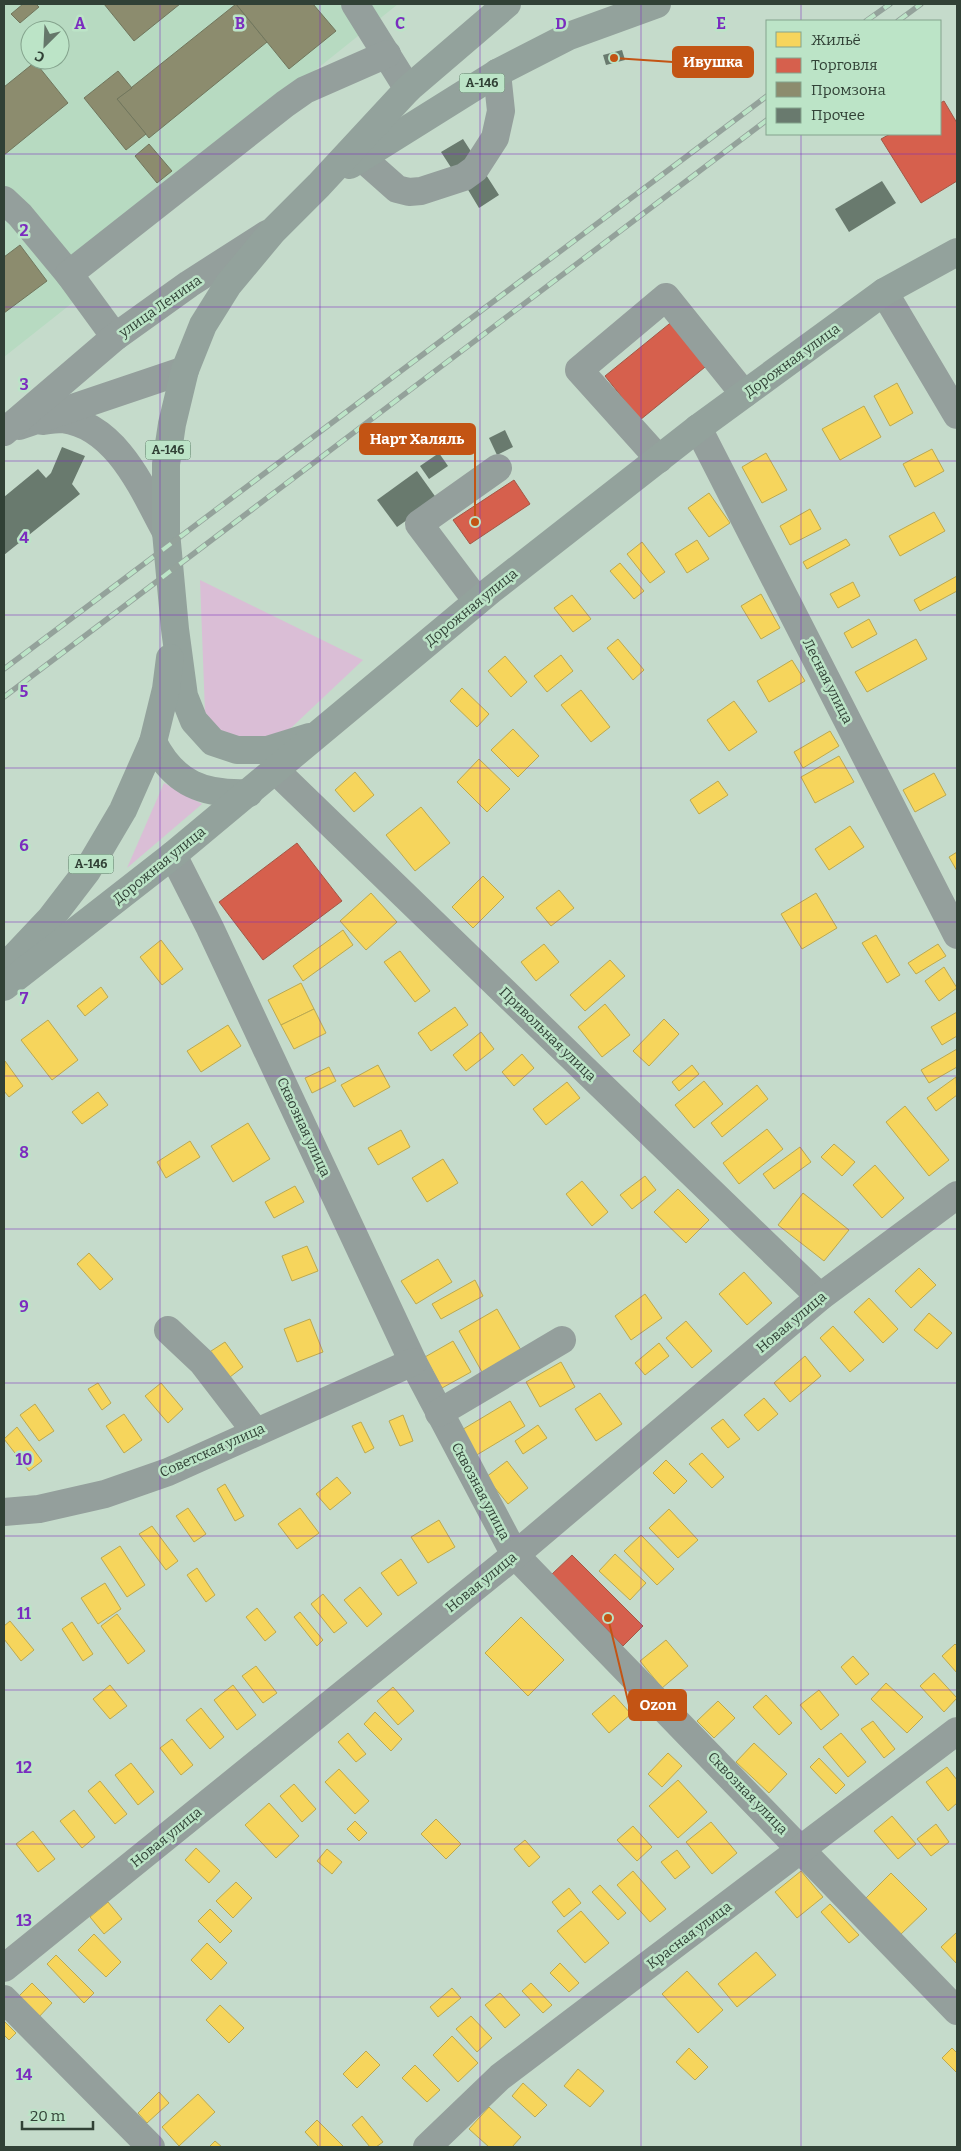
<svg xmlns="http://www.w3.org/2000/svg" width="961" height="2151" viewBox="0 0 961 2151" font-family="Bitter,serif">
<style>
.built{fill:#b7dac1;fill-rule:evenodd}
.green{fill:#dabed6}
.homes{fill:#f6d55c;stroke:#bba951}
.shops{fill:#d6604d;stroke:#a45746}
.industry{fill:#8c8c6e;stroke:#71765d}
.building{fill:#697a6e}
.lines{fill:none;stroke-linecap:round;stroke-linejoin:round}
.minor{stroke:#949f9c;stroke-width:28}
.major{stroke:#93a29c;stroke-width:28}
.rail-casing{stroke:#94a29b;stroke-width:5.5}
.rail{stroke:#bce4c7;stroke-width:4;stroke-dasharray:11;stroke-linecap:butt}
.grid{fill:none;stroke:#7b2cbf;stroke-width:1;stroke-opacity:0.55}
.labels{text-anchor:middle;stroke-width:5;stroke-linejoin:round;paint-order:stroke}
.shield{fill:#bce4c7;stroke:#5b7262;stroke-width:1}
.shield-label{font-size:12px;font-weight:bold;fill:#314136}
.street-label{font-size:14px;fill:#314136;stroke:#bce4c7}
.grid-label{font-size:16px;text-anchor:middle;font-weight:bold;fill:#7b2cbf;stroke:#bce4c7;stroke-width:5;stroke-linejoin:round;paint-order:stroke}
.leader{fill:none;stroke:#c35414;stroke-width:2}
.callout-dot{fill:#c35414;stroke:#bce4c7;stroke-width:2}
.callout{fill:#c35414;stroke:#c35414;stroke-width:2}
.callout-label{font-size:15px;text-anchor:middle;font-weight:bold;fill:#fff}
</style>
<rect width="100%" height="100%" fill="#c5dbcb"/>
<!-- built -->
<path class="built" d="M4,4h394l-340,272 18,24 -72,57zM30,30h30v30h-30z"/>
<!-- green -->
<g class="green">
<path d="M200,580l163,80 -71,67 -21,14 -24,2 -28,-11 -14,-20z"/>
<path d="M164,783l38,21 -75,64z"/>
</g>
<!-- homes -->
<g class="homes">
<path d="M897,383l16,30 -23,13 -16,-30z"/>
<path d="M864,406l17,31 -41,23 -18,-31z"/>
<path d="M932,449l12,22 -29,16 -12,-23z"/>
<path d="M766,453l21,37 -25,13 -20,-36z"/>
<path d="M709,493l21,30 -21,14 -21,-29z"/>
<path d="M810,509l11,20 -31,16 -10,-19z"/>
<path d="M934,512l11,19 -45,25 -11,-20z"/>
<path d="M846,539l4,6 -43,24 -4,-7z"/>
<path d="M697,540l12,19 -22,14 -12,-19z"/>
<path d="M642,542l23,30 -15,11 -23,-29z"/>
<path d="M620,563l24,28 -10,8 -24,-28z"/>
<path d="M957,576v15l-37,20 -6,-11z"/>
<path d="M853,582l7,14 -22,12 -8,-14z"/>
<path d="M761,594l19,34 -19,11 -20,-33z"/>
<path d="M572,595l19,24 -18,13 -19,-24z"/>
<path d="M869,619l8,15 -25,14 -8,-15z"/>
<path d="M618,639l26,31 -11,10 -26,-32z"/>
<path d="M916,639l11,20 -60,33 -12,-20z"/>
<path d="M561,655l12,16 -26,21 -13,-16z"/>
<path d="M505,656l22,26 -16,15 -23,-26z"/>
<path d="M792,660l13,21 -36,21 -12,-21z"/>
<path d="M462,688l27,26 -12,13 -27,-26z"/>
<path d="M581,690l29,37 -19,15 -30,-37z"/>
<path d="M734,701l23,31 -28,19 -22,-31z"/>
<path d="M513,729l26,27 -21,21 -27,-27z"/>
<path d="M830,731l9,15 -36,22 -9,-16z"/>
<path d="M839,756l15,26 -39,21 -14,-26z"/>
<path d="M479,759l31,30 -23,23 -30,-30z"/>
<path d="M355,772l19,23 -20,17 -19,-22z"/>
<path d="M934,773l12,22 -31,17 -12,-22z"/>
<path d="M718,781l10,14 -29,19 -9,-14z"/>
<path d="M421,807l29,36 -35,28 -29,-36z"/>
<path d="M850,826l14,21 -35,23 -14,-21z"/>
<path d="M957,852v19l-8,-14z"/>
<path d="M483,876l21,21 -31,31 -21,-21z"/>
<path d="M559,890l15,18 -23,18 -15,-18z"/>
<path d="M371,893l26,29 -31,28 -26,-29z"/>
<path d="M816,893l21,35 -35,21 -21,-35z"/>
<path d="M343,930l10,15 -50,36 -10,-15z"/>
<path d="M876,935l24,40 -13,8 -25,-40z"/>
<path d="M161,940l22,29 -21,16 -22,-28z"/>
<path d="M544,944l15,18 -23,19 -15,-19z"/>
<path d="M938,944l8,12 -30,18 -8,-11z"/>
<path d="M400,951l30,40 -15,11 -31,-40z"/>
<path d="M610,960l15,16 -40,35 -15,-16z"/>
<path d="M944,967l13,21 -18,13 -14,-20z"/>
<path d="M301,983l13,26 -33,16 -13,-25z"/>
<path d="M101,987l7,10 -23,19 -8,-10z"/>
<path d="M605,1004l25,31 -28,22 -24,-30z"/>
<path d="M455,1007l13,18 -37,26 -13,-18z"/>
<path d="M314,1009l12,24 -32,16 -13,-24z"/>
<path d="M957,1012v24l-15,9 -11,-18z"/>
<path d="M664,1019l15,15 -30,32 -16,-15z"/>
<path d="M48,1020l30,40 -26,20 -31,-40z"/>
<path d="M228,1025l13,21 -40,26 -14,-21z"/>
<path d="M481,1032l13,17 -28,22 -13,-16z"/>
<path d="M957,1049v18l-28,16 -8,-13z"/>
<path d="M522,1054l12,14 -20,18 -12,-14z"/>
<path d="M5,1061l18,25 -14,11 -5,-6z"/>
<path d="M378,1065l12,22 -36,20 -13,-22z"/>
<path d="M692,1065l7,9 -20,17 -7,-9z"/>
<path d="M329,1067l7,14 -24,12 -7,-15z"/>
<path d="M956,1077l1,18 -21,16 -9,-13z"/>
<path d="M704,1081l19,23 -29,24 -19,-23z"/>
<path d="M567,1082l13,16 -34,27 -13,-16z"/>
<path d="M757,1085l11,14 -46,38 -11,-14z"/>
<path d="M98,1092l10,13 -26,19 -10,-12z"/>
<path d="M905,1106l44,54 -20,16 -43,-54z"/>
<path d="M248,1123l22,36 -37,23 -22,-36z"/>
<path d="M767,1129l16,20 -44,35 -16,-21z"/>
<path d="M401,1130l9,17 -32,18 -10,-17z"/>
<path d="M190,1141l10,16 -34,21 -9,-16z"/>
<path d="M834,1144l21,18 -13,14 -21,-19z"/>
<path d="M800,1147l11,15 -37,27 -11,-15z"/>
<path d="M443,1159l15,24 -31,19 -15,-24z"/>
<path d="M875,1165l29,33 -22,20 -29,-33z"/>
<path d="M645,1176l11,14 -24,19 -12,-14z"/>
<path d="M582,1181l26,31 -16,14 -26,-32z"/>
<path d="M295,1186l9,16 -30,16 -9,-16z"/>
<path d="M678,1189l31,31 -23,23 -32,-31z"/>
<path d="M803,1193l46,37 -25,31 -46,-36z"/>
<path d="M307,1246l11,25 -26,10 -10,-25z"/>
<path d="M89,1253l24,26 -13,11 -23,-26z"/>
<path d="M438,1259l14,23 -36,22 -15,-23z"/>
<path d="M919,1268l17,17 -25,23 -16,-17z"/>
<path d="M744,1272l28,31 -25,22 -28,-31z"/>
<path d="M475,1280l8,16 -42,23 -9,-15z"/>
<path d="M645,1294l17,24 -31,22 -16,-24z"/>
<path d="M869,1298l29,31 -15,14 -29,-31z"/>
<path d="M497,1309l24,41 -39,22 -23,-41z"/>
<path d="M929,1313l23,20 -15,16 -23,-19z"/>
<path d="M310,1319l13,33 -26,10 -13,-33z"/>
<path d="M686,1321l26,30 -20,17 -26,-30z"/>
<path d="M833,1326l31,34 -14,12 -30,-34z"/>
<path d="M453,1341l18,31 -29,16 -17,-31z"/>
<path d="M225,1342l18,25 -17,13 -18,-27z"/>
<path d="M659,1343l10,13 -24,19 -10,-12z"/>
<path d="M805,1356l16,20 -31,26 -16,-19z"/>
<path d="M561,1362l14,25 -35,20 -14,-25z"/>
<path d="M98,1383l13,20 -9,7 -14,-21z"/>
<path d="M161,1383l22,26 -15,14 -23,-27z"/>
<path d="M600,1393l22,31 -26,17 -21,-32z"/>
<path d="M764,1398l14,16 -20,17 -14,-16z"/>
<path d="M510,1401l15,25 -50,30 -15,-25z"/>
<path d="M35,1404l19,27 -15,10 -19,-26z"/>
<path d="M124,1414l18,26 -18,13 -18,-27z"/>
<path d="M403,1415l10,26 -13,5 -11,-25z"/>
<path d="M723,1419l17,20 -12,9 -17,-20z"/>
<path d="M361,1422l13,26 -9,5 -13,-27z"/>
<path d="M538,1425l9,13 -24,16 -8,-13z"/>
<path d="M17,1427l25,34 -13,10 -25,-32z"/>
<path d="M702,1453l22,24 -12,11 -23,-24z"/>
<path d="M666,1460l21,21 -13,13 -21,-21z"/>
<path d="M507,1461l21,27 -20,16 -22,-27z"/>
<path d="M337,1477l14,16 -21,17 -14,-16z"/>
<path d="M225,1484l19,32 -9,5 -18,-32z"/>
<path d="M188,1508l18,26 -12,8 -18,-26z"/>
<path d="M300,1508l19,25 -22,16 -19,-25z"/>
<path d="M669,1509l29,31 -20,18 -29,-30z"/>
<path d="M439,1520l16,27 -27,16 -17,-26z"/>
<path d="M152,1526l26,35 -12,9 -27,-36z"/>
<path d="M641,1535l33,34 -17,16 -33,-34z"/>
<path d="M120,1546l25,39 -18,12 -26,-39z"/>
<path d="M615,1554l31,29 -16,17 -31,-29z"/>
<path d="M401,1559l16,24 -19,13 -17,-23z"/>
<path d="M197,1568l18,27 -9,7 -19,-27z"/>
<path d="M105,1583l16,26 -23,15 -17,-26z"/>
<path d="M360,1587l22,27 -15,13 -23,-27z"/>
<path d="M323,1594l24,29 -13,10 -23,-29z"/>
<path d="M257,1608l19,24 -11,9 -19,-24z"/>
<path d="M300,1612l23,28 -6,6 -23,-29z"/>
<path d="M117,1614l28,37 -17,13 -27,-38z"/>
<path d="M521,1617l43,43 -36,36 -43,-43z"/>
<path d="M10,1621l24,29 -13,11 -17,-22v-13z"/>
<path d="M72,1622l21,32 -10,7 -21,-32z"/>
<path d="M666,1640l22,26 -26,22 -22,-27z"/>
<path d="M955,1644l2,2v27l-15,-17z"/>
<path d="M853,1656l16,18 -13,11 -15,-18z"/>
<path d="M256,1666l21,27 -14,10 -21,-27z"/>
<path d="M934,1673l23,25 -13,14 -24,-26z"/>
<path d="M886,1683l37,34 -16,16 -36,-34z"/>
<path d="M110,1685l17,21 -17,13 -17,-20z"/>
<path d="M233,1685l23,30 -19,15 -23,-30z"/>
<path d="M393,1687l21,24 -16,14 -21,-24z"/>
<path d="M819,1690l20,25 -18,15 -21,-25z"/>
<path d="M614,1695l17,19 -22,19 -17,-19z"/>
<path d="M766,1695l26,28 -13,12 -26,-28z"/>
<path d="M718,1701l17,17 -21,20 -17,-17z"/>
<path d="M201,1708l23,29 -14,12 -24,-29z"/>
<path d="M375,1712l27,27 -11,12 -27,-27z"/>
<path d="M873,1721l22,28 -11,9 -23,-29z"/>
<path d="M348,1733l18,21 -10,8 -18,-20z"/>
<path d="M841,1733l25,29 -18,15 -25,-30z"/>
<path d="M172,1739l21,26 -12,10 -21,-27z"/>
<path d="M754,1743l33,31 -18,19 -33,-31z"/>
<path d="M668,1753l14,13 -20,21 -14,-13z"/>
<path d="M819,1758l26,27 -9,9 -26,-27z"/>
<path d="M131,1763l23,29 -16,13 -23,-30z"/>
<path d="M947,1767l10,13v23l-9,8 -22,-29z"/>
<path d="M339,1769l30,32 -14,13 -30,-32z"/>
<path d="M678,1780l29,32 -29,26 -29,-32z"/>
<path d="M100,1781l27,33 -12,10 -27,-33z"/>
<path d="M294,1784l22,25 -14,13 -22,-26z"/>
<path d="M269,1803l30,33 -23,22 -31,-33z"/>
<path d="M74,1810l21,27 -13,11 -22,-27z"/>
<path d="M892,1816l24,28 -18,15 -24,-28z"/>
<path d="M436,1819l25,25 -15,15 -25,-25z"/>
<path d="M355,1821l12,12 -8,8 -12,-12z"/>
<path d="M711,1822l26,31 -25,21 -26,-32z"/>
<path d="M936,1824l13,18 -18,14 -14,-17z"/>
<path d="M633,1826l19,21 -15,14 -20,-21z"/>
<path d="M33,1831l22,28 -17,13 -22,-28z"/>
<path d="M525,1840l15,17 -11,10 -15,-18z"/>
<path d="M196,1848l24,23 -11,12 -24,-23z"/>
<path d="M327,1849l15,13 -10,12 -15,-13z"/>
<path d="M677,1850l13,17 -15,12 -14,-17z"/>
<path d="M633,1871l33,38 -16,13 -33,-37z"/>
<path d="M801,1871l22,26 -26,21 -22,-26z"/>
<path d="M891,1873l36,36 -27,26 -35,-36z"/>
<path d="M236,1882l16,16 -19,20 -17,-17z"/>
<path d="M600,1885l26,28 -8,7 -26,-28z"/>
<path d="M569,1888l12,15 -17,14 -12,-15z"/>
<path d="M108,1902l14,17 -18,15 -14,-17z"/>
<path d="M830,1904l29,31 -10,8 -28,-31z"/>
<path d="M210,1909l22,22 -12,12 -22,-22z"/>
<path d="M581,1911l28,32 -24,20 -28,-32z"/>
<path d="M957,1932v32l-16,-17z"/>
<path d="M94,1934l27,28 -15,15 -28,-27z"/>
<path d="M207,1943l20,20 -16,17 -20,-20z"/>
<path d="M756,1952l20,23 -39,32 -19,-23z"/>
<path d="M56,1955l38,38 -10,10 -37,-39z"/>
<path d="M560,1963l19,20 -10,9 -19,-19z"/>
<path d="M687,1971l36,39 -25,23 -36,-39z"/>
<path d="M32,1983l20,20 -15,16 -21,-20z"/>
<path d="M531,1983l21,22 -9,8 -21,-22z"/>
<path d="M452,1988l9,10 -23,19 -8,-10z"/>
<path d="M500,1993l20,22 -15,13 -20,-23z"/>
<path d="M220,2005l24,23 -15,15 -23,-23z"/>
<path d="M471,2016l21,22 -15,14 -21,-23z"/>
<path d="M4,2021l12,12 -7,7 -5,-5z"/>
<path d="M452,2036l26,27 -20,19 -25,-27z"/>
<path d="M689,2048l19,19 -13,13 -19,-18z"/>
<path d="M952,2048l5,5v20l-15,-15z"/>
<path d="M366,2051l14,14 -23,23 -14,-14z"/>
<path d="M415,2065l25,25 -13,12 -25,-24z"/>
<path d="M578,2069l26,22 -14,16 -26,-21z"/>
<path d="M523,2083l24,22 -12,12 -23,-21z"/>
<path d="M159,2092l10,11 -22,20 -9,-10z"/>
<path d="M198,2094l17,18 -36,34 -17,-19z"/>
<path d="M489,2107l32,30 -9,10h-23l-20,-18z"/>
<path d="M362,2116l21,26 -7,5h-6l-18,-22z"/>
<path d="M317,2120l27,27h-25l-14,-15z"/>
<path d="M215,2141l7,6h-13z"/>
</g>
<!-- shops -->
<g class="shops">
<path d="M944,101l13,22v58l-36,22 -40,-64 9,-5h50v-31z"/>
<path d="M674,320l36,43 -70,57 -35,-44z"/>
<path d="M514,480l16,24 -60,40 -17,-24z"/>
<path d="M297,843l45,58 -79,59 -44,-58z"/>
<path d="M572,1555l71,71 -20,20 -71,-72z"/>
</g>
<!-- industry -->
<g class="industry">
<path d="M23,4h13l3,3 -19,16 -9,-9z"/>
<path d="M104,4h76l-46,37z"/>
<path d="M236,4l31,38 -118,96 -32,-39z"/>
<path d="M236,4h77l23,27 -47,38z"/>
<path d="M35,62l33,41 -64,52v-68z"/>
<path d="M118,71l14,17 -15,11 29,35 -20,16 -42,-52z"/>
<path d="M149,144l23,27 -15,12 -22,-27z"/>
<path d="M20,245l27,36 -43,32v-56z"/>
</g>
<!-- building -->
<g class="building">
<path d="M622,50l3,10 -19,5 -3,-10z"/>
<path d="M463,139l36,56 -20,13 -12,-20 -2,1 -24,-37z"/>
<path d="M882,181l14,22 -47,29 -14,-23z"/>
<path d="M505,430l8,17 -16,8 -8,-17z"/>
<path d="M62,447l23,9 -13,28 8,10 -76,61v-58l34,-28 8,9 5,-5z"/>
<path d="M439,453l9,13 -19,13 -9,-13z"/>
<path d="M417,471l20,28 -40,28 -20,-27z"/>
</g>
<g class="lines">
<!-- minor -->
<g class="minor">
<path d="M355,4l53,85"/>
<path d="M362,158l35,31 12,3 12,-1 43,-14 11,-8 20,-31 6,-27 -4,-38"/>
<path d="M4,200l16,15 49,59"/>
<path d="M884,292l73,123"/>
<path d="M115,337l-46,-63 216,-170 20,-14 82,-36"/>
<path d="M43,421c6,-1 13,-2 20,-2 54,7 80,71 103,113"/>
<path d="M19,426l166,-56"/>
<path d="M698,428l259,507"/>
<path d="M4,432l111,-95 74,-53 78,-50"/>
<path d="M659,459l-80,-89 87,-73 78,97"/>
<path d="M477,601l-58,-77 79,-56"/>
<path d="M276,771l544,526"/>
<path d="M173,855l37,73 203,434 102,193 442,456"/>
<path d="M168,1330l34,32 53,69"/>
<path d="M439,1413l123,-73"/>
<path d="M4,1512l35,-3 66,-15 63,-22 245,-110"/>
<path d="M4,1968l511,-413 305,-258 137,-102"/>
<path d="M4,1999l147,148"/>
<path d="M427,2147l73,-70 457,-346"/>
</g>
<!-- major -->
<g class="major">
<path d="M350,165l147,-92 72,-37 88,-32"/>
<path d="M309,737l-42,13h-30l-24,-8 -19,-21 -10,-25 -9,-67 -9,-97v-68l6,-40 13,-54 18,-45 25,-40 45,-54 46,-46 89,-96 99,-85"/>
<path d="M153,742c21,42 51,53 96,51"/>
<path d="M4,968l47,-50 36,-47 36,-61 30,-68 13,-53 4,-31"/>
<path d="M4,987l169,-132 318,-265 207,-162 186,-136 73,-40"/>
</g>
<defs>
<g id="rail">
<path d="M866,21l24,-17"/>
<path d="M898,21l23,-17"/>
<path d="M4,669l763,-573"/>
<path d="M4,697l763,-577"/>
</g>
</defs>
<!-- rail casing -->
<use href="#rail" class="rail-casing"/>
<!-- rail -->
<use href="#rail" class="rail"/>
</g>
<!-- grid -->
<path class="grid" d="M160,4v2143M320,4v2143M480,4v2143M641,4v2143M801,4v17M801,134v2013M4,154h953M4,307h953M4,461h953M4,615h953M4,768h953M4,922h953M4,1076h953M4,1229h953M4,1383h953M4,1536h953M4,1690h953M4,1844h953M4,1997h953"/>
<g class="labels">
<!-- shield labels -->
<g class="shield">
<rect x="459.5" y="73.5" width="45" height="19" rx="4"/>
<rect x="145.5" y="440.5" width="45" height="19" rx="4"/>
<rect x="68.5" y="854.5" width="45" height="19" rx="4"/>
</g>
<g class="shield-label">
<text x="482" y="87">А-146</text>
<text x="168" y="454">А-146</text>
<text x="91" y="868">А-146</text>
</g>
<!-- street labels -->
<g class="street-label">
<text transform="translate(160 306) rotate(-35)" y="5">улица Ленина</text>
<text transform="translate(792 360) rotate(-36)" y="5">Дорожная улица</text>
<text transform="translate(471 607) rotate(-39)" y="5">Дорожная улица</text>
<text transform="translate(828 681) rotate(63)" y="5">Лесная улица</text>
<text transform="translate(159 865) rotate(-39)" y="5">Дорожная улица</text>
<text transform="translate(548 1034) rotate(44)" y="5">Привольная улица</text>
<text transform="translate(304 1127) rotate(65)" y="5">Сквозная улица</text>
<text transform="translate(791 1322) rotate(-40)" y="5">Новая улица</text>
<text transform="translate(212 1450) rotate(-24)" y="5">Советская улица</text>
<text transform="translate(481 1491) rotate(62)" y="5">Сквозная улица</text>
<text transform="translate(481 1582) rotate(-39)" y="5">Новая улица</text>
<text transform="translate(748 1793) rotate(46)" y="5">Сквозная улица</text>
<text transform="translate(166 1837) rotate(-39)" y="5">Новая улица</text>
<text transform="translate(689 1935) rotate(-37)" y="5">Красная улица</text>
</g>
</g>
<g class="grid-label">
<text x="80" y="29">A</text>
<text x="240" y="29">B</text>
<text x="400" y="29">C</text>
<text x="561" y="29">D</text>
<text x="721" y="29">E</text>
<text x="24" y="236">2</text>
<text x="24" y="390">3</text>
<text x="24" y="543">4</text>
<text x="24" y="697">5</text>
<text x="24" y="851">6</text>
<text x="24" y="1004">7</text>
<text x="24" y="1158">8</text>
<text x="24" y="1312">9</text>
<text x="24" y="1465">10</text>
<text x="24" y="1619">11</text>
<text x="24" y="1773">12</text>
<text x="24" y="1926">13</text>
<text x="24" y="2080">14</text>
</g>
<!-- callouts -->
<path class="leader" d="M614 58L673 62M475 522L475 439M608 1618L629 1705"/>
<g class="callout-dot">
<circle cx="614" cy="58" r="5"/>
<circle cx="475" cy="522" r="5"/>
<circle cx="608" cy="1618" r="5"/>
</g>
<g class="callout">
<rect x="673" y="47" width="80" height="30" rx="5"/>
<rect x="360" y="424" width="115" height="30" rx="5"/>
<rect x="629" y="1690" width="57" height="30" rx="5"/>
</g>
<g class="callout-label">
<text x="713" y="67">Ивушка</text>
<text x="417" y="444">Нарт Халяль</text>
<text x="658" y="1710">Ozon</text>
</g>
<!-- border -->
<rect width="961" height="2151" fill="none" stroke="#314136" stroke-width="10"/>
<!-- legend -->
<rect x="766" y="20" width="175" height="115" fill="#bce4c7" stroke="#84a38d"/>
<rect x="776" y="32" width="25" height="15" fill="#f6d55c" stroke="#84a38d"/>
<text x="811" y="45" font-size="15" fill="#314136">Жильё</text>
<rect x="776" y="58" width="25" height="15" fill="#d6604d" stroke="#84a38d"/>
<text x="811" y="70" font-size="15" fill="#314136">Торговля</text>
<rect x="776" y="82" width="25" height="15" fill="#8c8c6e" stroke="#84a38d"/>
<text x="811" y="95" font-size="15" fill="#314136">Промзона</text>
<rect x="776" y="108" width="25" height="15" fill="#697a6e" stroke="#84a38d"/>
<text x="811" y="120" font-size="15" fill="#314136">Прочее</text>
<!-- north arrow -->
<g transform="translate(45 45) rotate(204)"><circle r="24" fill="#bce4c7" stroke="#84a38d"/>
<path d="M0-4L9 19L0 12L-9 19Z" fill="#65776a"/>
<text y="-8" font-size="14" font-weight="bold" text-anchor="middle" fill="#314136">С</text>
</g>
<!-- scale -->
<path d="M22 2121v8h71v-8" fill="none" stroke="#314136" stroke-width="2.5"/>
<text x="30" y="2121" font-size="15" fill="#314136" stroke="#bce4c7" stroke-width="4" paint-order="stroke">20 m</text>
</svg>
